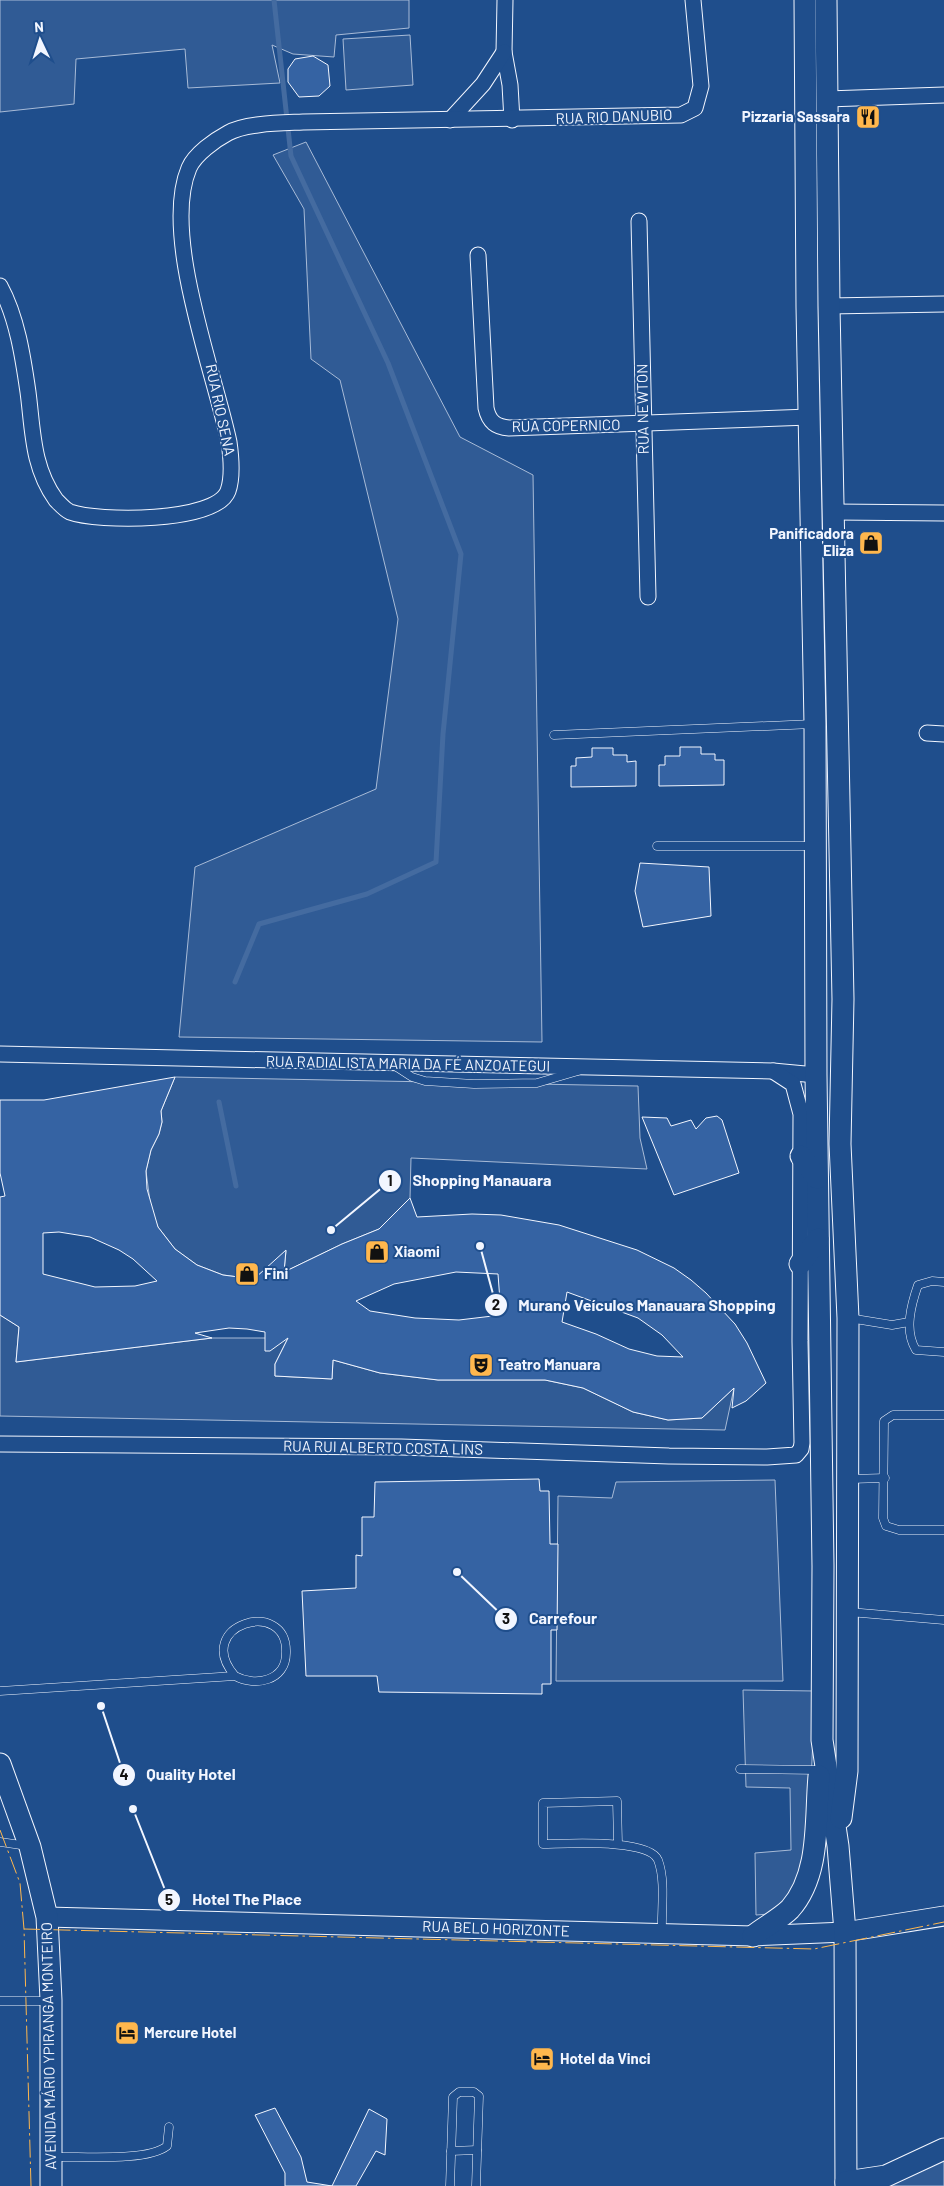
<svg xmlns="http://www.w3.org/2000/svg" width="944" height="2186" viewBox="0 0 944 2186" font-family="Barlow,sans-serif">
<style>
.built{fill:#305b95;stroke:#a8bbd7}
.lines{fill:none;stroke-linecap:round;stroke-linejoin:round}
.stream{stroke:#446ba0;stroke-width:5}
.building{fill:#3563a3;stroke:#f2f6ff;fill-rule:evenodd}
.service-casing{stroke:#f2f6ff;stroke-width:9}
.minor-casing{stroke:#f2f6ff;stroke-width:17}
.tertiary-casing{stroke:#f2f6ff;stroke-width:21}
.secondary-casing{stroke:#f2f6ff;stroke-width:23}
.service{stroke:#1f4e8c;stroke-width:8}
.minor{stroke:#1f4e8c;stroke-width:15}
.tertiary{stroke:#1f4e8c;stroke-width:19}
.secondary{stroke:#1f4e8c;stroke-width:21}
.power{stroke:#ffb74d;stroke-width:1;stroke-dasharray:18 4 2.5 4;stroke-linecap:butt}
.labels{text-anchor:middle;stroke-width:4;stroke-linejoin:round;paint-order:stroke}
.street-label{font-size:15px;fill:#f2f6ff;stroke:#1f4e8c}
.poi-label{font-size:15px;font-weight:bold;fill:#f2f6ff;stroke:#1f4e8c;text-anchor:start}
.leader{fill:none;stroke:#f2f6ff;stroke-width:2}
.callout-dot{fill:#f2f6ff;stroke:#1f4e8c;stroke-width:2}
.mark-label{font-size:15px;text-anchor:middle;font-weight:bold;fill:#111}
.callout-label{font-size:16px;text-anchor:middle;font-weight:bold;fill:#f2f6ff;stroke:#1f4e8c;stroke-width:4;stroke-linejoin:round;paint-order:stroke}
</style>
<rect width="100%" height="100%" fill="#1f4e8c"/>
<!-- built -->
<g class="built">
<path d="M0,0h409v28l-73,7 -2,22 -41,-3 -21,-9 8,38 -92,5 -3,-39 -109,10 -2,45 -74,8z"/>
<path d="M410,35l3,50 -67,5 -3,-51z"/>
<path d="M306,142l154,295 73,38 9,567 -363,-5 16,-170 181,-78 22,-170 -58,-239 -29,-21 -7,-150 -31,-54z"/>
<path d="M175,1077l463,9 2,52 7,31 -236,-11 -1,40 -31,31 -37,15 -58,28 2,-21 -32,28 -31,-4 -26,-10 -22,-16 -17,-22 -7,-18 -5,-38 5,-21 8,-16 3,-12 -1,-11z"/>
<path d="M0,1315l19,12 -3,35 196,-24h76l-13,26v12l57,3 1,-19 47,13 58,7h107l38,8 50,24 35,8 34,-2 32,-30 -9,42 -725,-14z"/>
<path d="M775,1480l8,201h-227l2,-185 54,2 4,-16z"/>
<path d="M743,1690l72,1 -8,183 -24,39 -27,2 -1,-62 36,-3 -1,-62 -44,-1z"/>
<path d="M944,2157v29h-64z"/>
</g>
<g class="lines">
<!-- stream -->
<g class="stream">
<path d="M235,982l24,-58 108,-30 69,-32 7,-128 18,-180 -73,-191 -97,-207 -17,-156"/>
<path d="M219,1102l17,84"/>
</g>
</g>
<!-- building -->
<g class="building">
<path d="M313,56l15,9 2,21 -11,10 -20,1 -11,-15v-13l7,-10z"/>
<path d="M680,747h21v7h14v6h9v25l-65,1v-21h6v-9h15z"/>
<path d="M592,748h21v7h14v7l9,-1v25l-65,1v-21h5v-8l16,-1z"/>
<path d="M640,863l69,4 2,49 -68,11 -8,-36z"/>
<path d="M175,1077l-14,34 1,11 -3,12 -8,16 -5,21 1,18 11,38 17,22 22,16 26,10 31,4 32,-29 -2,22 58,-28 37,-15 31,-31 7,19 55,-3 29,1 58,10 78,25 37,18 17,12 15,13 29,31 12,19 19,40 -20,18 -14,7 2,-20 -32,30 -34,2 -35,-8 -50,-24 -38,-8h-107l-58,-7 -47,-13 -1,19 -57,-3v-12l13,-26 -18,13h-5v-19l-18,-3 -18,-1 -34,5 17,5 -196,24 3,-35 -19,-12v-118l5,-1 -5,-23v-73h44zM59,1232l31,5 29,13 14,9 24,22 -22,5 -40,1 -52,-13v-41zM456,1272l42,2 3,41 -42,5 -44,-2 -45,-7 -14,-10 38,-17zM567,1292l71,26 24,17 21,22 -26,-1 -28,-7 -33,-15 -34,-12z"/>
<path d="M717,1116l5,4 17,53 -65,22 -32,-78 25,1 4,8 20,-6 5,9 10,-11z"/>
<path d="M539,1479l1,12h9l1,53h8l-1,86h-6v54h-9v10l-163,-2 -2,-16h-71l-4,-85 54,-3v-33l6,1v-39h12l1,-35z"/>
<path d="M275,2108l26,49 6,25 25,4 37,-77 18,10 -2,36 -9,-4 -20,35h-71v-13l-30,-58z"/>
</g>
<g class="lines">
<defs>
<g id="service">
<path d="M554,735l259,-11"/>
<path d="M657,846h157"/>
<path d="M392,1064l20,13 13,4 49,3 63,-1 41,-12"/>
<path d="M944,1282l-12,-1 -14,4c-7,20 -14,46 -2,65l28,2"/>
<path d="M849,1318l43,7 17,-3"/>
<path d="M944,1415h-51l-9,6 -1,97 3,8 13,4h45"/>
<path d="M850,1479l35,-1"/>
<path d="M849,1612l95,8"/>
<path d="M0,1691l235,-15c20,11 51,5 51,-23 2,-57 -95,-28 -51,23"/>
<path d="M740,1769l79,1"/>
<path d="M0,1842l28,4"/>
<path d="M618,1844l-1,-43 -74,2v41c21,0 106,-6 115,16 8,21 3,51 4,73"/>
<path d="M0,2001h49"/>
<path d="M451,2151l26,-1"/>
<path d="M53,2157c28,-1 94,5 114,-11l2,-19"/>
<path d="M450,2186l3,-89 6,-5h15l5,4 -3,90"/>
</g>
<g id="minor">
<path d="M505,0l-1,52 6,33 2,35"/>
<path d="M827,99l117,-4"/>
<path d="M450,120l33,-36 21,-32"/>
<path d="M639,221l9,376"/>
<path d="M478,255l8,153c3,14 10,19 23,20l300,-11"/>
<path d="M0,286c17,31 23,71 28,106 5,38 4,75 28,108 4,4 9,10 14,12 27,10 146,11 158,-21 5,-14 3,-35 1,-49 -15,-71 -68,-208 -40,-274 6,-14 26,-28 39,-35 18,-10 54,-10 75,-11l378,-7 14,-7 6,-22 -8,-86"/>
<path d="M829,306l115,-2"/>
<path d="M834,512l110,1"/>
<path d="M927,733l17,1"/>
<path d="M0,1054l773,17 43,4"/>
<path d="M0,1444l401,3 268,9 98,1 29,-2 5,-6 1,-6 -2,-102 1,-227 -8,-30 -20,-13"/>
</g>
<path id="tertiary" d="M47,1917l706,19 92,-4 99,-16"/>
<g id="secondary">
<path d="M805,0l2,307 8,417 1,351 7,491 -1,174 16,106 7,86 1,254"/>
<path d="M826,0l3,306 14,693 -3,145 8,174 -1,453 -6,47"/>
<path d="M801,1156l16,22"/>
<path d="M800,1264l18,-25"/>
<path d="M0,1764l30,83 17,70 4,83v186"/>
<path d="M753,1936c11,-9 27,-17 37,-27 31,-35 25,-90 29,-133"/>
<path d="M846,2182l40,-6 58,-27"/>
</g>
</defs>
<!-- service casing -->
<use href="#service" class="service-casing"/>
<!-- minor casing -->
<use href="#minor" class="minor-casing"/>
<!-- tertiary casing -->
<use href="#tertiary" class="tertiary-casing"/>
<!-- secondary casing -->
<use href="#secondary" class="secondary-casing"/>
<!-- service -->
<use href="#service" class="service"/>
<!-- minor -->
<use href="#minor" class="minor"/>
<!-- tertiary -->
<use href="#tertiary" class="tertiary"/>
<!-- secondary -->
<use href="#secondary" class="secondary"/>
<!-- power -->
<g class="power">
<path d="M0,1830l20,53 4,46 7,257"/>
<path d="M24,1929l790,20 130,-27"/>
</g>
</g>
<!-- icons -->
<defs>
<symbol id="restaurant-square" viewBox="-11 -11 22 22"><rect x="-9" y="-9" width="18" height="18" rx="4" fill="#ffb74d" stroke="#1f4e8c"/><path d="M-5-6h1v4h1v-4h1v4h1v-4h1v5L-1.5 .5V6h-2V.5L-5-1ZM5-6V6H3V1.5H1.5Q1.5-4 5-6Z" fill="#111"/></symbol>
<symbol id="shop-square" viewBox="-11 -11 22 22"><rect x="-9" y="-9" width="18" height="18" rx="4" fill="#ffb74d" stroke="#1f4e8c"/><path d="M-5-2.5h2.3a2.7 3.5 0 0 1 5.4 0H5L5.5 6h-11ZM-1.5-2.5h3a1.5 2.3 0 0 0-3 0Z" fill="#111"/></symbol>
<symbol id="theatre-square" viewBox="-11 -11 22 22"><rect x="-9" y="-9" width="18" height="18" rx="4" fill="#ffb74d" stroke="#1f4e8c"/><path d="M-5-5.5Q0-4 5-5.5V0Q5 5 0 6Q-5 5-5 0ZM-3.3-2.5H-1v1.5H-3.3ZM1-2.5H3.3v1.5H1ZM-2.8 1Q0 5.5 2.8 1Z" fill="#111"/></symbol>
<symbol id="hotel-square" viewBox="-11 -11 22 22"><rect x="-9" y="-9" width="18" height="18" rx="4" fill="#ffb74d" stroke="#1f4e8c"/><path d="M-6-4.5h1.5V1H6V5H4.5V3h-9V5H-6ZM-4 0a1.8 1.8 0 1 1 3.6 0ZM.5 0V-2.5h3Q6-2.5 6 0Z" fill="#111"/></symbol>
</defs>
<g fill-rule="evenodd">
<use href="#restaurant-square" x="854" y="103" width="28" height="28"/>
<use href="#shop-square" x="857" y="529" width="28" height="28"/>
<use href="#shop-square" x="363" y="1238" width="28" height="28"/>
<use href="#shop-square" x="233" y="1260" width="28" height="28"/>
<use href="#theatre-square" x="467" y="1351" width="28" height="28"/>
<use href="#hotel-square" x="113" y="2019" width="28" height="28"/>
<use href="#hotel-square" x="528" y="2045" width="28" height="28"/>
</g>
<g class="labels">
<!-- street labels -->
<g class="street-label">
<text transform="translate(614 117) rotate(-2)" y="5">RUA RIO DANUBIO</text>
<text transform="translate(643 409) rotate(-91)" y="5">RUA NEWTON</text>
<text transform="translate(220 410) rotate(78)" y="5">RUA RIO SENA</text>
<text transform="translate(566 426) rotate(-1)" y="5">RUA COPERNICO</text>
<text transform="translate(408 1064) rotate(1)" y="5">RUA RADIALISTA MARIA DA FÉ ANZOATEGUI</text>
<text transform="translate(383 1448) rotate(1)" y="5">RUA RUI ALBERTO COSTA LINS</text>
<text transform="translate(496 1929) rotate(2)" y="5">RUA BELO HORIZONTE</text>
<text transform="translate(49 2046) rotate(-91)" y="5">AVENIDA MÁRIO YPIRANGA MONTEIRO</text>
</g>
<!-- poi labels -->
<g class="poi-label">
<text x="850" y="122" text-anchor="end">Pizzaria Sassara</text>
<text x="854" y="539" text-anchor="end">Panificadora<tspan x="854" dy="17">Eliza</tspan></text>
<text x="394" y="1257">Xiaomi</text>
<text x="264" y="1279">Fini</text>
<text x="498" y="1370">Teatro Manuara</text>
<text x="144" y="2038">Mercure Hotel</text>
<text x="560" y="2064">Hotel da Vinci</text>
</g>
</g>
<!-- callouts -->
<path class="leader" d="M331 1230L390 1181M480 1246L496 1305M457 1572L506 1619M101 1706L124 1775M133 1809L169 1900"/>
<g class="callout-dot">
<circle cx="331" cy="1230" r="5"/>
<circle cx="480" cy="1246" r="5"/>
<circle cx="457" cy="1572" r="5"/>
<circle cx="101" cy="1706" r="5"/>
<circle cx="133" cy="1809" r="5"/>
<circle cx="390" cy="1181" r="12"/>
<circle cx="496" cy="1305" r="12"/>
<circle cx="506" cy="1619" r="12"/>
<circle cx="124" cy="1775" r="12"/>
<circle cx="169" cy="1900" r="12"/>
</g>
<g class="mark-label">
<text x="390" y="1186">1</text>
<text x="496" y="1310">2</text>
<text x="506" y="1624">3</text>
<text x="124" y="1780">4</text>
<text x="169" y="1905">5</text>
</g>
<g class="callout-label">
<text x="482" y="1186">Shopping Manauara</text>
<text x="647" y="1311">Murano Veículos Manauara Shopping</text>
<text x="563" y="1624">Carrefour</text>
<text x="191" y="1780">Quality Hotel</text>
<text x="247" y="1905">Hotel The Place</text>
</g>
<!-- north arrow -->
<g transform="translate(40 40) rotate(356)" stroke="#1f4e8c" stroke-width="4" paint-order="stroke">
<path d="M0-4L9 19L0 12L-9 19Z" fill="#f2f6ff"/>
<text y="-8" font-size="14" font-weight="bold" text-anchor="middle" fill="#f2f6ff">N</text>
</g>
</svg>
